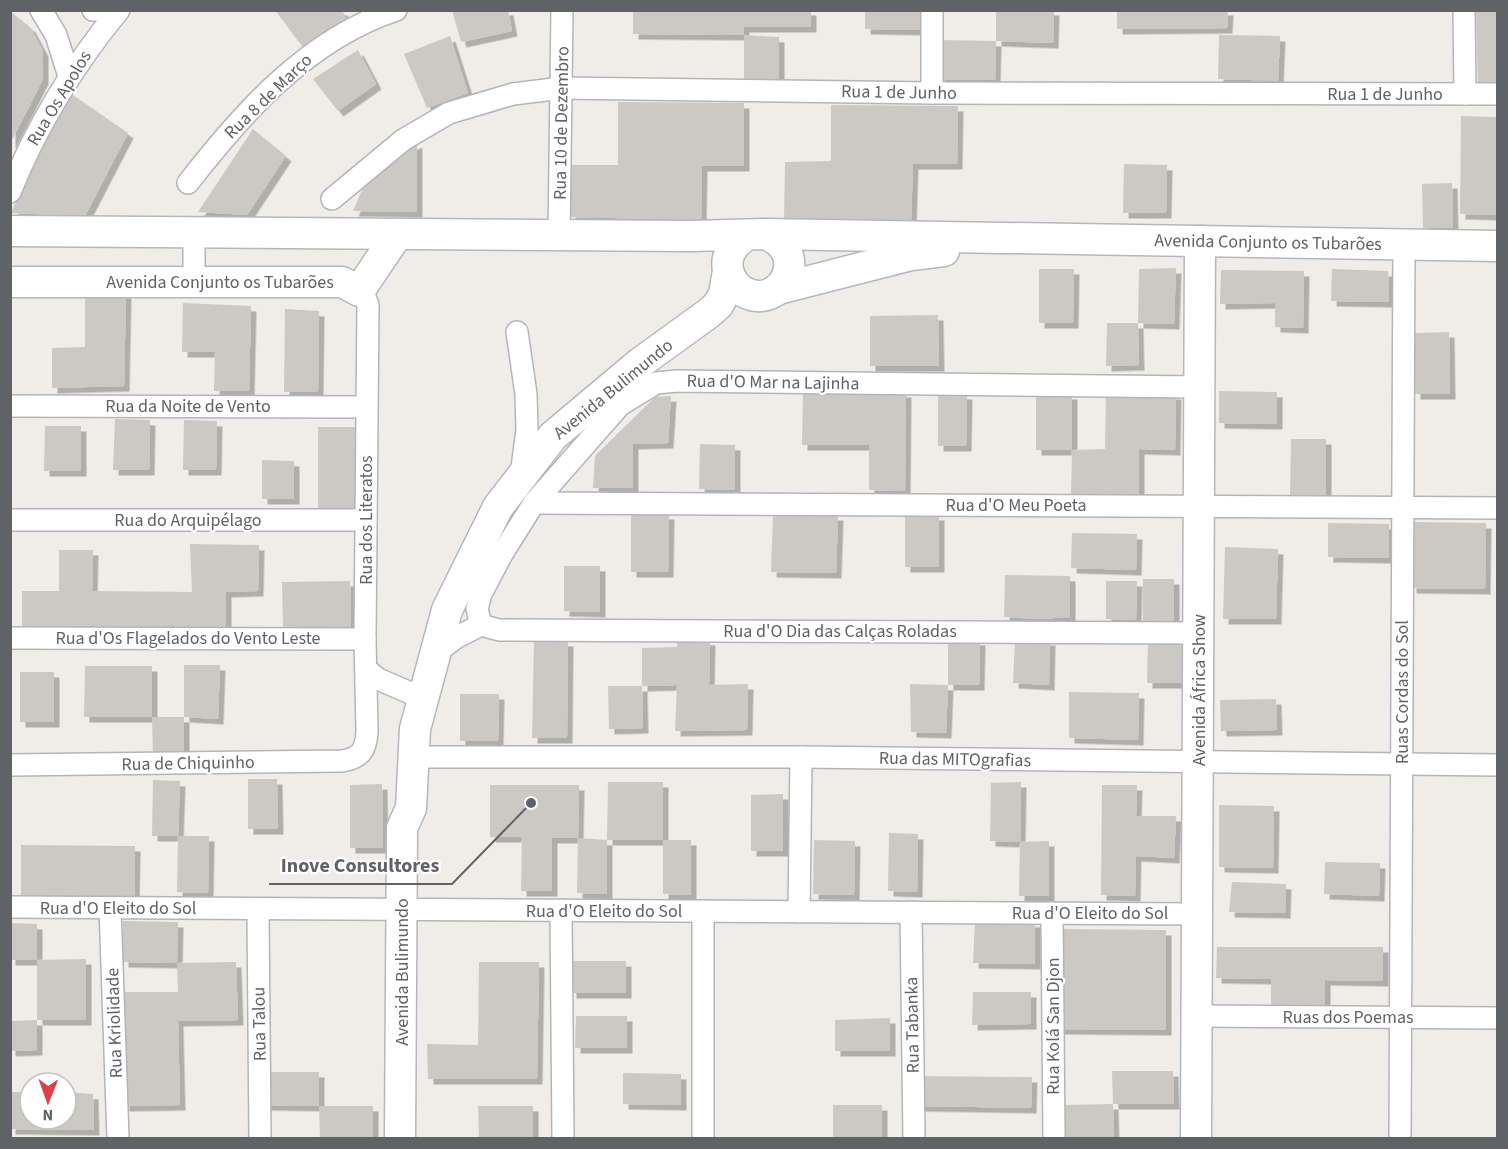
<svg xmlns="http://www.w3.org/2000/svg" width="1508" height="1149" viewBox="0 0 1508 1149" font-family="'Source Sans 3',sans-serif">
<style>
.building{fill:#ccc8c4;filter:url(#shadow)}
.lines{fill:none;stroke-linecap:round;stroke-linejoin:round}
.street-casing{stroke:#b3b5b9;stroke-width:24}
.secondary-casing{stroke:#b4b7bb;stroke-width:33}
.street{stroke:#fff;stroke-width:21}
.secondary{stroke:#fff;stroke-width:30}
.labels{text-anchor:middle;stroke-width:4.5;stroke-linejoin:round;paint-order:stroke}
.street-label{font-size:18px;fill:#5f6367;stroke:#fff}
.leader{fill:none;stroke:#5f6367;stroke-width:2}
.callout-dot{fill:#5f6367;stroke:#fff;stroke-width:2}
.callout-label{font-size:20px;text-anchor:middle;font-weight:bold;fill:#5f6367;stroke:#fff;stroke-width:4.5;stroke-linejoin:round;paint-order:stroke}
</style>
<defs>
<filter id="shadow"><feDropShadow dx="5.5" dy="5.5" stdDeviation="0" flood-color="#0004"/></filter>
</defs>
<rect width="100%" height="100%" fill="#f0ede8"/>
<!-- building -->
<g class="building">
<path d="M275,10h67l5,10 -43,29z"/>
<path d="M452,10h56l4,21 -51,11z"/>
<path d="M633,10h178v17h-67v8l-111,-1z"/>
<path d="M865,10h59v20l-59,-1z"/>
<path d="M996,10h58l-1,33 -57,-2 -1,39 -56,-1v-39l57,1z"/>
<path d="M1117,10h111l-1,18 -110,1z"/>
<path d="M1476,10h21v76h-19z"/>
<path d="M10,11l20,16 13,24v28l-33,65z"/>
<path d="M744,35l35,2v43l-35,-1z"/>
<path d="M1219,35l61,1 -2,45 -60,-2z"/>
<path d="M450,36l18,57 -41,15 -23,-54z"/>
<path d="M358,50l18,34 -38,27 -25,-32z"/>
<path d="M70,93l58,40 -43,83 -74,-3 27,-63z"/>
<path d="M618,102l126,1v63h-42l-1,54 -131,-3 2,-52h46z"/>
<path d="M831,105l127,1 -1,58h-44l-2,58 -127,-2 1,-58 46,-1z"/>
<path d="M1461,116l36,1v98l-37,-1z"/>
<path d="M253,129l33,27 -39,59 -49,-3z"/>
<path d="M417,142v70l-64,-1 9,-21 38,-40z"/>
<path d="M1124,164l43,1 -1,48h-43z"/>
<path d="M1452,183l1,45h-30l-1,-44z"/>
<path d="M1176,268l-2,56 -36,-1 1,42 -33,1 1,-43h31l1,-54z"/>
<path d="M1039,269h35l-1,54h-34z"/>
<path d="M1332,269l56,2 1,31 -58,-1z"/>
<path d="M1221,270l83,1 -1,57 -28,-1v-24l-55,1z"/>
<path d="M85,292l41,1 -2,93 -72,2v-40l33,-1z"/>
<path d="M183,303l68,3 -2,85h-35l1,-39h-33z"/>
<path d="M285,309l34,2 -1,81h-34z"/>
<path d="M938,315l1,51h-69v-50z"/>
<path d="M1449,332l1,62h-35l-1,-61z"/>
<path d="M803,391l103,1 -1,99 -36,-1v-45h-67z"/>
<path d="M1219,391l58,1v32l-58,-1z"/>
<path d="M1106,393l70,1 -1,56 -36,-1v45l-68,1 1,-45 33,-1z"/>
<path d="M938,394h29l-1,52h-28z"/>
<rect x="1036" y="394" width="36" height="56"/>
<path d="M671,396l-3,47 -35,1v44h-40l2,-32 60,-59z"/>
<path d="M115,419l35,1 -1,50h-36z"/>
<path d="M184,420l33,1 -1,49h-33z"/>
<path d="M45,426h36v45h-37z"/>
<path d="M318,427h37l-1,81 -36,1z"/>
<path d="M1291,439h35v58h-36z"/>
<path d="M700,444l35,1v45l-36,-1z"/>
<path d="M262,460l32,1v38h-32z"/>
<path d="M631,514h38l-1,58h-37z"/>
<path d="M773,515h65l-2,58 -65,-1z"/>
<rect x="905" y="515" width="34" height="52"/>
<path d="M1412,522l74,1 -1,66 -74,-1z"/>
<path d="M1328,523l61,1v34l-61,-1z"/>
<path d="M1072,533l65,1 -1,36 -65,-2z"/>
<path d="M190,544l69,1 -1,46 -32,1v41l-204,-1v-41h37v-41h34l-1,41 100,1z"/>
<path d="M1225,547l53,2 -2,70h-53z"/>
<path d="M564,566h36v46l-36,-1z"/>
<path d="M1005,575l65,1v41l-32,2 -34,-2z"/>
<rect x="1143" y="579" width="31" height="43"/>
<path d="M350,581l1,46h-68l-1,-45z"/>
<path d="M1106,581h31l-1,39 -30,-1z"/>
<path d="M677,639l33,1 -1,45 39,-1 -1,46 -72,1 2,-46 -35,1v-38l35,-1z"/>
<path d="M534,640l34,1 -1,97h-35z"/>
<path d="M948,640h32l-1,45h-31z"/>
<path d="M1015,640h35l-1,45 -36,-2z"/>
<path d="M1148,641h34l2,42h-37z"/>
<path d="M184,665h36l-2,54 -34,-2v41h-31l-1,-41h32z"/>
<path d="M85,666h67v51h-68z"/>
<rect x="20" y="672" width="34" height="50"/>
<path d="M910,684l38,1 -2,48 -35,-1z"/>
<path d="M608,686h34l1,42 -34,1z"/>
<path d="M1069,692l70,1 -1,47 -69,-2z"/>
<path d="M460,694h39l-1,47h-38z"/>
<path d="M1276,699l1,31 -56,1 -1,-31z"/>
<path d="M248,779h29l1,50h-30z"/>
<path d="M153,780l27,1 -2,55h31l-1,57 -31,-1 1,-56h-26z"/>
<path d="M608,782h55v58h-56v54l-30,-1 1,-55h-26v53h-31l1,-54h-32v-52h89l-1,53 29,2z"/>
<path d="M1021,782l-1,60 -30,-1 1,-58z"/>
<path d="M382,784l1,64h-33v-63z"/>
<path d="M1102,785h35l-1,31h40l-2,42 -38,-2 -1,40 -34,-1z"/>
<path d="M783,794v57h-32v-56z"/>
<path d="M1219,805l55,1 -1,62 -54,-1z"/>
<path d="M889,833l29,1 -1,58 -29,-1z"/>
<path d="M663,840h28v55l-28,-1z"/>
<path d="M814,840l41,1 -1,54 -41,-1z"/>
<path d="M1049,841v55h-30l1,-54z"/>
<path d="M21,845l114,1 -1,54h-113z"/>
<path d="M1325,862l55,1 -1,33 -55,-2z"/>
<path d="M1232,882l54,2 -1,29 -56,-1z"/>
<path d="M123,921l55,1 -1,41 59,-1 2,58 -60,1 2,84 -56,1v-114h54l-1,-29 -54,-1z"/>
<path d="M975,921l60,1v42l-62,-1z"/>
<path d="M10,923l27,1v36h-27z"/>
<path d="M1060,929l106,1v100l-107,-1z"/>
<path d="M1217,947h166v34l-58,-1v26h-54v-27l-55,-1z"/>
<path d="M86,959v61h-49v30l-27,1v-30l27,-1v-60z"/>
<rect x="571" y="961" width="55" height="32"/>
<path d="M479,962h60l-2,117h-109l-1,-35 51,1z"/>
<path d="M973,992h58v32l-59,1z"/>
<path d="M576,1016h51v32h-52z"/>
<path d="M890,1018v33h-55v-31z"/>
<path d="M1112,1071h61l1,33h-61z"/>
<path d="M264,1072h55v34h54v32h-53l-1,-32 -55,-1z"/>
<path d="M623,1073l58,1v31l-58,-1z"/>
<path d="M918,1076l114,1 -1,31 -113,-2z"/>
<path d="M10,1092h20v27h36v-27l27,2 1,36 -84,-1z"/>
<path d="M1113,1104l1,34h-48l-1,-33z"/>
<rect x="833" y="1105" width="49" height="33"/>
<path d="M478,1106h55v32h-54z"/>
</g>
<g class="lines">
<defs>
<g id="street">
<path d="M41,10l15,25 13,41"/>
<path d="M93,10h15"/>
<path d="M1464,10l1,84"/>
<path d="M932,93v-83"/>
<path d="M188,183c55,-71 120,-144 208,-173"/>
<path d="M10,192c27,-67 63,-126 109,-182"/>
<path d="M332,199l71,-59 46,-27 64,-19 49,-6 370,5 566,1"/>
<path d="M559,236l3,-226"/>
<path d="M194,282v-49"/>
<path d="M517,332l9,62 1,36 -6,45"/>
<path d="M10,406l356,1"/>
<path d="M534,503l964,5"/>
<path d="M10,520h356"/>
<path d="M481,625l-4,-16 4,-15 21,-40 32,-51 86,-98 36,-22 21,-2 523,6"/>
<path d="M481,625l18,5 700,3"/>
<path d="M10,638l355,1"/>
<path d="M434,654l23,-17 24,-12"/>
<path d="M366,669l12,10 44,19"/>
<path d="M413,757h388l697,8"/>
<path d="M10,765l332,-4c18,-3 24,-10 25,-29l-2,-93 3,-334 -3,-8 -6,-6"/>
<path d="M10,907l1188,7"/>
<path d="M110,908l8,230"/>
<path d="M258,909l2,229"/>
<path d="M561,910l2,228"/>
<path d="M703,911v227"/>
<path d="M799,912l2,-155"/>
<path d="M911,912l3,226"/>
<path d="M1052,913l2,225"/>
<path d="M1198,1016l300,2"/>
<path d="M1400,1138l4,-893"/>
</g>
<g id="secondary">
<path d="M10,231l682,5 73,-2c48,18 16,78 -21,58 -8,-5 -14,-12 -16,-22 -3,-15 5,-26 17,-34"/>
<path d="M765,234l733,12"/>
<path d="M10,282h332l17,9 38,-56"/>
<path d="M778,289l133,-34 33,-4"/>
<path d="M400,1138l2,-310 9,-20 4,-79 32,-119 51,-103 55,-71 87,-73 69,-50 9,-8 6,-11 4,-23"/>
<path d="M1196,1138l4,-897"/>
</g>
</defs>
<!-- street casing -->
<use href="#street" class="street-casing"/>
<!-- secondary casing -->
<use href="#secondary" class="secondary-casing"/>
<!-- street -->
<use href="#street" class="street"/>
<!-- secondary -->
<use href="#secondary" class="secondary"/>
</g>
<g class="labels">
<!-- street labels -->
<g class="street-label">
<text transform="translate(899 92) rotate(1)" y="6">Rua 1 de Junho</text>
<text x="1385" y="100">Rua 1 de Junho</text>
<text transform="translate(268 96) rotate(-44)" y="6">Rua 8 de Março</text>
<text transform="translate(59 98) rotate(-59)" y="6">Rua Os Apolos</text>
<text transform="translate(561 123) rotate(-89)" y="6">Rua 10 de Dezembro</text>
<text transform="translate(1268 242) rotate(1)" y="6">Avenida Conjunto os Tubarões</text>
<text x="220" y="288">Avenida Conjunto os Tubarões</text>
<text transform="translate(773 382) rotate(1)" y="6">Rua d'O Mar na Lajinha</text>
<text transform="translate(613 389) rotate(-39)" y="6">Avenida Bulimundo</text>
<text x="188" y="412">Rua da Noite de Vento</text>
<text x="1016" y="511">Rua d'O Meu Poeta</text>
<text x="188" y="526">Rua do Arquipélago</text>
<text transform="translate(366 520) rotate(-90)" y="6">Rua dos Literatos</text>
<text x="840" y="637">Rua d'O Dia das Calças Roladas</text>
<text x="188" y="644">Rua d'Os Flagelados do Vento Leste</text>
<text transform="translate(1199 690) rotate(-90)" y="6">Avenida África Show</text>
<text transform="translate(1402 692) rotate(-90)" y="6">Ruas Cordas do Sol</text>
<text transform="translate(955 759) rotate(1)" y="6">Rua das MITOgrafias</text>
<text transform="translate(188 763) rotate(-1)" y="6">Rua de Chiquinho</text>
<text x="118" y="914">Rua d'O Eleito do Sol</text>
<text x="604" y="917">Rua d'O Eleito do Sol</text>
<text x="1090" y="919">Rua d'O Eleito do Sol</text>
<text transform="translate(402 972) rotate(-90)" y="6">Avenida Bulimundo</text>
<text x="1348" y="1023">Ruas dos Poemas</text>
<text transform="translate(114 1023) rotate(-92)" y="6">Rua Kriolidade</text>
<text transform="translate(259 1024) rotate(-91)" y="6">Rua Talou</text>
<text transform="translate(912 1025) rotate(-91)" y="6">Rua Tabanka</text>
<text transform="translate(1053 1026) rotate(-90)" y="6">Rua Kolá San Djon</text>
</g>
</g>
<!-- callouts -->
<path class="leader" d="M531 803L452 884H269"/>
<circle class="callout-dot" cx="531" cy="803" r="6"/>
<g class="callout-label">
<text x="360" y="872">Inove Consultores</text>
</g>
<!-- border -->
<rect width="1508" height="1149" fill="none" stroke="#5f6367" stroke-width="24"/>
<!-- north arrow -->
<g transform="translate(48 1101) rotate(181)"><circle r="28" fill="#ffffff" stroke="#bfc1c2" stroke-width="1.5"/>
<path d="M0-4.5L10 22L0 15L-10 22Z" fill="#de4048"/>
<text y="-9" font-size="16" font-weight="bold" text-anchor="middle" fill="#5f6367">N</text>
</g>
</svg>
